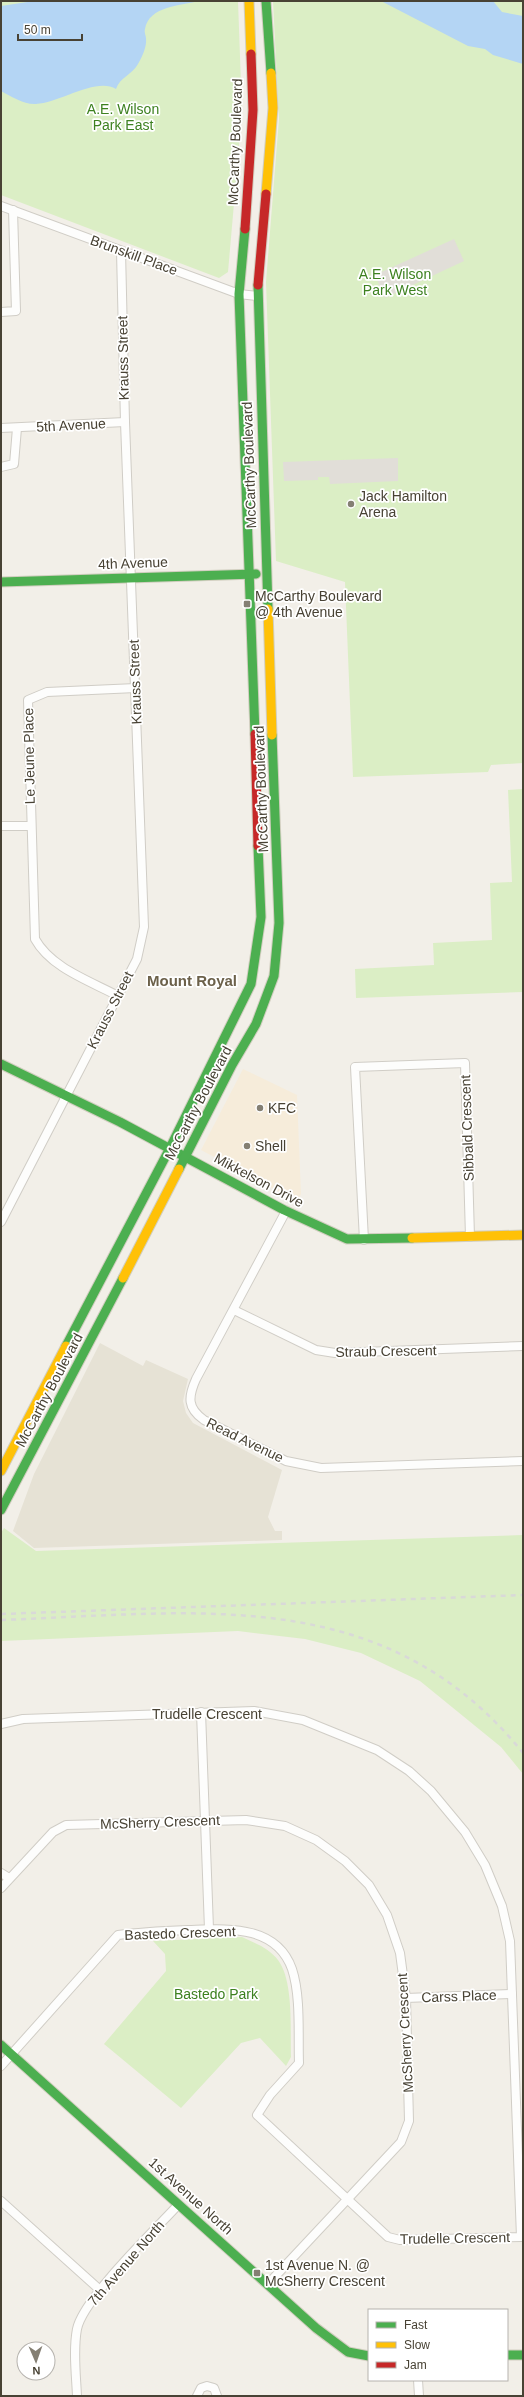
<svg xmlns="http://www.w3.org/2000/svg" width="524" height="2397" viewBox="0 0 524 2397" font-family="Arial,sans-serif">
<style>
.residential{fill:#e6e2d5}
.commercial{fill:#f6ecda}
.green{fill:#dbeec5}
.parking{fill:#e1ded8}
.water{fill:#b4d5f4}
.lines{fill:none;stroke-linecap:round;stroke-linejoin:round}
.street-casing{stroke:#d0cdc6;stroke-width:10}
.fast-casing{stroke:#d1cebf;stroke-width:11}
.slow-casing{stroke:#d1cebf;stroke-width:11}
.jam-casing{stroke:#d1cebf;stroke-width:11}
.street{stroke:#fdfdfc;stroke-width:8}
.fast{stroke:#4caf50;stroke-width:9}
.slow{stroke:#ffc107;stroke-width:9}
.jam{stroke:#c62828;stroke-width:9}
.rail{stroke:#d9d9d8;stroke-width:2.5;stroke-dasharray:5 5;stroke-linecap:butt}
.poi-dot{fill:#847f73;stroke:#fff;stroke-width:1.5}
.labels{text-anchor:middle;stroke-width:3.5;stroke-linejoin:round;paint-order:stroke}
.park-label{font-size:14px;fill:#3d8120;stroke:#fff}
.street-label{font-size:14px;fill:#484234;stroke:#fff}
.poi-label{font-size:14px;fill:#484234;stroke:#fff;text-anchor:start}
.neighbourhood-label{font-size:15px;font-weight:bold;fill:#6c614a;stroke:#fff}
</style>
<rect width="100%" height="100%" fill="#f2efe8"/>
<!-- residential -->
<path class="residential" d="M100,1343l43,23 3,-6 42,19 -5,22 3,12 7,10 89,47 -14,47 7,14h7v9l-248,8 -21,-17 21,-57z"/>
<!-- commercial -->
<path class="commercial" d="M243,1069l54,26 4,99 -4,7 -96,-51z"/>
<!-- green -->
<g class="green">
<path d="M1,1h237l4,111 -14,160 -9,6 -218,-83z"/>
<path d="M273,1h250v762l-32,2 -3,7 -135,5 -8,-195 -69,-21 -10,-279 13,-163z"/>
<path d="M523,789v203l-167,6 -1,-29 79,-4 -1,-22 59,-3 -2,-57 22,-1 -4,-92z"/>
<path d="M4,1528l32,23 487,-16v239l-22,-27 -81,-66 -59,-28 -56,-14 -67,-8 -237,10v-108z"/>
<path d="M242,1937c13,6 27,11 36,23 16,21 12,71 13,97l-5,9 -26,-28 -19,5 -60,65 -77,-64 62,-73 -1,-17 -12,-13z"/>
</g>
<!-- parking -->
<g class="parking">
<path d="M454,239l10,22 -79,37 -10,-23z"/>
<path d="M398,458v23l-68,3 -1,-7h-11v3l-34,1 -1,-19z"/>
</g>
<!-- water -->
<g class="water">
<path d="M34,1h164c-18,5 -49,5 -53,28 -1,3 1,7 1,9 1,9 -4,19 -8,26 -6,11 -18,13 -22,25 -20,-12 -56,14 -80,15 -11,1 -26,-8 -35,-13v-85z"/>
<path d="M381,1h112l9,11 21,4v48l-30,-9 -8,-6 -17,-3z"/>
</g>
<g class="lines">
<defs>
<g id="street">
<path d="M1,206l238,88 18,2"/>
<path d="M1,312l15,-1 -3,-101"/>
<path d="M1,428l124,-6"/>
<path d="M1,467l13,-3 3,-36"/>
<path d="M1,826h29"/>
<path d="M118,996c-28,-15 -67,-28 -83,-57l-7,-239 19,-8 89,-4"/>
<path d="M286,1211l-90,168c-8,18 -9,29 8,41l82,41 35,7 202,-7"/>
<path d="M1,1222l136,-263 7,-32 -19,-505 -4,-171"/>
<path d="M364,1240l-9,-173 110,-4 5,174"/>
<path d="M234,1310l82,40 19,3 188,-7"/>
<path d="M201,1712l8,217"/>
<path d="M1,1724l22,-5 231,-8 49,9 74,30 32,21 22,20 34,41 20,33 17,41 8,35 11,296 -121,3 -12,-3 -131,-122 13,-20 29,-32c-1,-28 2,-67 -7,-94 -16,-45 -66,-40 -104,-39 -24,1 -47,2 -70,5l-117,131"/>
<path d="M1,1873l8,5"/>
<path d="M1,1888l52,-56 13,-7 180,-5 39,6 31,14 29,21 24,24 18,30 13,38 6,45 3,123 -8,21 -133,142"/>
<path d="M406,1998l106,-4"/>
<path d="M1,2201l99,89"/>
<path d="M418,2380l1,16"/>
<path d="M77,2396c-1,-22 -4,-46 0,-67 6,-30 77,-98 101,-124"/>
<path d="M197,2396l4,-8 6,-2 7,2 3,8"/>
</g>
<g id="fast">
<path d="M266,1l5,72"/>
<path d="M245,229l-6,65 16,440"/>
<path d="M258,285l10,324"/>
<path d="M1,582l255,-8"/>
<path d="M1,1064l119,58 164,88 63,29 65,-1"/>
<path d="M179,1169l53,-104 24,-41 18,-48 5,-53 -7,-188"/>
<path d="M66,1346l104,-198 81,-164 10,-67 -3,-71"/>
<path d="M1,1510l122,-232"/>
<path d="M1,2045l315,283 32,24 21,4"/>
<path d="M507,2355h16"/>
</g>
<g id="slow">
<path d="M249,1l2,53"/>
<path d="M266,194l7,-86 -2,-35"/>
<path d="M268,609l4,126"/>
<path d="M412,1238l111,-3"/>
<path d="M123,1278l56,-109"/>
<path d="M1,1471l65,-125"/>
</g>
<g id="jam">
<path d="M245,229l8,-119 -2,-56"/>
<path d="M258,285l8,-91"/>
<path d="M255,734l3,112"/>
</g>
</defs>
<!-- street casing -->
<use href="#street" class="street-casing"/>
<!-- fast casing -->
<use href="#fast" class="fast-casing"/>
<!-- slow casing -->
<use href="#slow" class="slow-casing"/>
<!-- jam casing -->
<use href="#jam" class="jam-casing"/>
<!-- street -->
<use href="#street" class="street"/>
<!-- fast -->
<use href="#fast" class="fast"/>
<!-- slow -->
<use href="#slow" class="slow"/>
<!-- jam -->
<use href="#jam" class="jam"/>
<!-- rail -->
<g class="rail">
<path d="M1,1614l522,-19"/>
<path d="M1,1620c195,-7 384,-38 522,133"/>
</g>
</g>
<!-- markers -->
<g class="poi-dot">
<circle cx="351" cy="504" r="4"/>
<rect x="243" y="600" width="8" height="8" rx="2"/>
<circle cx="260" cy="1108" r="4"/>
<circle cx="247" cy="1146" r="4"/>
<rect x="253" y="2269" width="8" height="8" rx="2"/>
</g>
<g class="labels">
<!-- park labels -->
<g class="park-label">
<text x="123" y="114">A.E. Wilson<tspan x="123" dy="16">Park East</tspan></text>
<text x="395" y="279">A.E. Wilson<tspan x="395" dy="16">Park West</tspan></text>
<text x="216" y="1999">Bastedo Park</text>
</g>
<!-- street labels -->
<g class="street-label">
<text transform="translate(235 142) rotate(-88)" y="5">McCarthy Boulevard</text>
<text transform="translate(134 255) rotate(20)" y="5">Brunskill Place</text>
<text transform="translate(123 358) rotate(-91)" y="5">Krauss Street</text>
<text transform="translate(71 425) rotate(-3)" y="5">5th Avenue</text>
<text transform="translate(249 465) rotate(-92)" y="5">McCarthy Boulevard</text>
<text transform="translate(133 563) rotate(-2)" y="5">4th Avenue</text>
<text transform="translate(135 682) rotate(-92)" y="5">Krauss Street</text>
<text transform="translate(29 756) rotate(-91)" y="5">Le Jeune Place</text>
<text transform="translate(261 789) rotate(-92)" y="5">McCarthy Boulevard</text>
<text transform="translate(110 1010) rotate(-63)" y="5">Krauss Street</text>
<text transform="translate(198 1103) rotate(-62)" y="5">McCarthy Boulevard</text>
<text transform="translate(467 1128) rotate(-92)" y="5">Sibbald Crescent</text>
<text transform="translate(259 1180) rotate(28)" y="5">Mikkelson Drive</text>
<text transform="translate(386 1351) rotate(-1)" y="5">Straub Crescent</text>
<text transform="translate(49 1390) rotate(-62)" y="5">McCarthy Boulevard</text>
<text transform="translate(245 1440) rotate(26)" y="5">Read Avenue</text>
<text x="207" y="1719">Trudelle Crescent</text>
<text transform="translate(160 1822) rotate(-2)" y="5">McSherry Crescent</text>
<text transform="translate(180 1933) rotate(-2)" y="5">Bastedo Crescent</text>
<text transform="translate(459 1996) rotate(-2)" y="5">Carss Place</text>
<text transform="translate(405 2033) rotate(-93)" y="5">McSherry Crescent</text>
<text transform="translate(191 2196) rotate(42)" y="5">1st Avenue North</text>
<text transform="translate(455 2238) rotate(-1)" y="5">Trudelle Crescent</text>
<text transform="translate(126 2263) rotate(-49)" y="5">7th Avenue North</text>
</g>
<!-- poi labels -->
<g class="poi-label">
<text x="359" y="501">Jack Hamilton<tspan x="359" dy="16">Arena</tspan></text>
<text x="255" y="601">McCarthy Boulevard<tspan x="255" dy="16">@ 4th Avenue</tspan></text>
<text x="268" y="1113">KFC</text>
<text x="255" y="1151">Shell</text>
<text x="265" y="2270">1st Avenue N. @<tspan x="265" dy="16">McSherry Crescent</tspan></text>
</g>
<!-- neighbourhood labels -->
<g class="neighbourhood-label">
<text x="192" y="986">Mount Royal</text>
</g>
</g>
<!-- border -->
<rect width="524" height="2397" fill="none" stroke="#484234" stroke-width="4"/>
<!-- legend -->
<rect x="368" y="2309" width="140" height="72" fill="#ffffff" stroke="#b6b3ae"/>
<rect x="376" y="2322" width="20" height="6" fill="#4caf50" stroke="#b6b3ae"/>
<text x="404" y="2329" font-size="12" fill="#484234">Fast</text>
<rect x="376" y="2342" width="20" height="6" fill="#ffc107" stroke="#b6b3ae"/>
<text x="404" y="2349" font-size="12" fill="#484234">Slow</text>
<rect x="376" y="2362" width="20" height="6" fill="#c62828" stroke="#b6b3ae"/>
<text x="404" y="2369" font-size="12" fill="#484234">Jam</text>
<!-- north arrow -->
<g transform="translate(36 2361) rotate(178)"><circle r="19" fill="#ffffff" stroke="#b6b3ae"/>
<path d="M0-3L7 15L0 10L-7 15Z" fill="#847f73"/>
<text y="-6" font-size="11" font-weight="bold" text-anchor="middle" fill="#484234">N</text>
</g>
<!-- scale -->
<path d="M18 34v6h64v-6" fill="none" stroke="#484234" stroke-width="2"/>
<text x="24" y="34" font-size="12" fill="#484234" stroke="#ffffff" stroke-width="3" paint-order="stroke">50 m</text>
</svg>
